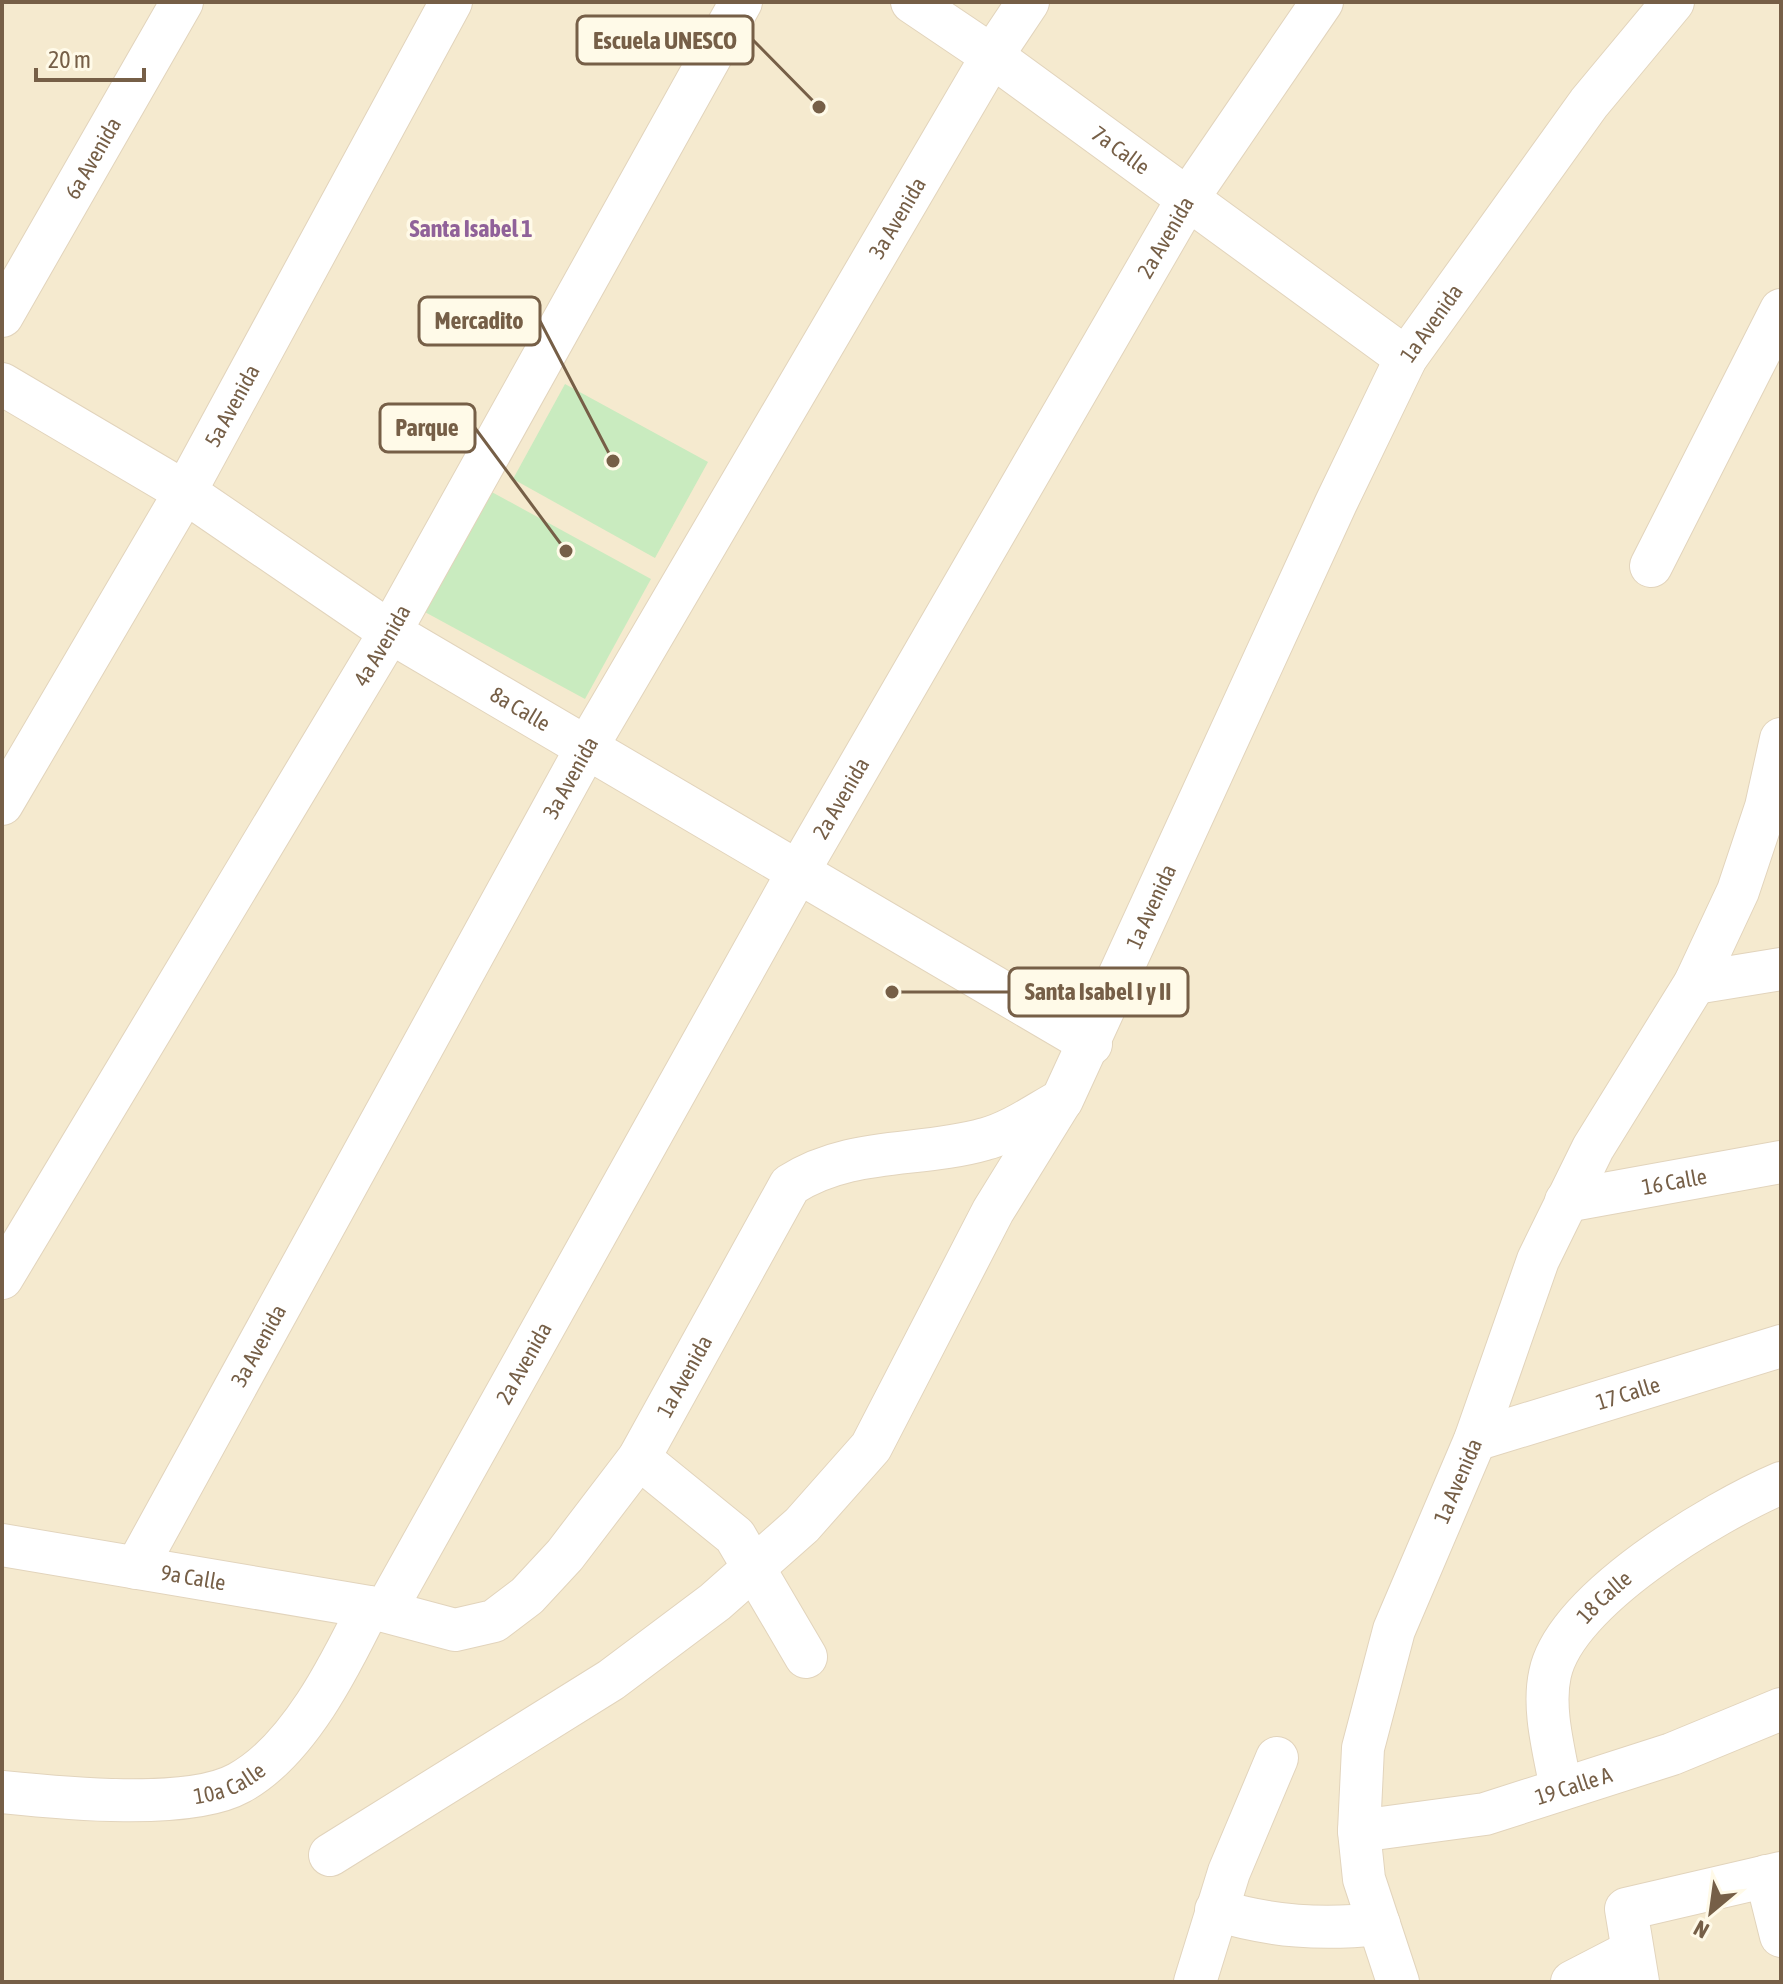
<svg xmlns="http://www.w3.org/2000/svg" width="1783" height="1984" viewBox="0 0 1783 1984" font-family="'Asap Condensed',sans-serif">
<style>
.residential{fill:#f5eacf}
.green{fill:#c9ebbf}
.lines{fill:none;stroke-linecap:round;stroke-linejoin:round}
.minor-casing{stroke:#e2d4bc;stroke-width:44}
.minor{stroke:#fff;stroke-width:42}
.labels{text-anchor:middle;stroke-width:7;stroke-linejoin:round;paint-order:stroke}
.street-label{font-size:22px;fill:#765f47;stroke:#fffae8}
.neighbourhood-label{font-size:24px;font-weight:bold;fill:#906299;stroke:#fffae8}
.leader{fill:none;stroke:#765f47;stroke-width:3}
.callout-dot{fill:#765f47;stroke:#fffae8;stroke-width:3}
.callout{fill:#fffae8;stroke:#765f47;stroke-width:3}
.callout-label{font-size:24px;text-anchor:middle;font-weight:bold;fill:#765f47}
</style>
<rect width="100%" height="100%" fill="#fdf7e1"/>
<!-- residential -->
<rect class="residential" x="2" y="2" width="1779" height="1980"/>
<!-- green -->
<g class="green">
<path d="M565,384l143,78 -53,96 -142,-79z"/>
<path d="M490,491l161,88 -66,120 -162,-88z"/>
</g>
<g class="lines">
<defs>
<g id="minor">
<path id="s1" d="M912,2l80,54 414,302"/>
<path id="s2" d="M2,316l180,-314"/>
<path id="s3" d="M2,384l183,108 205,140 701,412"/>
<path d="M1651,566l130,-256"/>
<path id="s4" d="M2,804l183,-312 266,-490"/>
<path d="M1695,983l86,-14"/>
<path id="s5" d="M1566,1201l215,-39"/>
<path id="s6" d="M2,1278l388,-646 351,-630"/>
<path id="s7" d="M1475,1440l306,-94"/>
<path d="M639,1458l96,78 71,121"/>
<path id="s8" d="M2,1545l367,62 86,23 39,-9 33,-25 38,-41 74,-97 151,-273c61,-39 129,-27 195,-46 27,-7 53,-26 77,-39l274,-597 70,-145 183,-255 84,-101"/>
<path id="s9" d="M136,1568l451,-821 405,-691 36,-54"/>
<path id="s10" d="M385,1611l413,-739 390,-674 134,-196"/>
<path id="s11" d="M1561,1789c-6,-35 -19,-79 -11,-115 15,-74 165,-163 231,-191"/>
<path id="s12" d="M2,1792c58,6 187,19 237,-9 59,-32 101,-117 130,-176"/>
<path id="s13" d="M1359,1831l126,-17 187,-60 109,-45"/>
<path d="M330,1855l281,-175 104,-78 87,-77 69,-78 122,-236 68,-110"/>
<path d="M1766,1876l15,60"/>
<path d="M1216,1910c56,17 106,20 163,14"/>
<path d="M1195,1982l34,-110 48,-114"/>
<path id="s14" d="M1398,1982l-34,-103 -5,-48 4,-83 31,-118 81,-190 63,-180 55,-112 102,-165 43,-92 28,-84 15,-68"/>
<path d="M1572,1982l60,-31"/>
<path d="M1638,1982l-12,-73 155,-36"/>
</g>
</defs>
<!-- minor casing -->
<use href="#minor" class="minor-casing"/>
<!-- minor -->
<use href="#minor" class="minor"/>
</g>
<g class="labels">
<!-- street labels -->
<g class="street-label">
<text dy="8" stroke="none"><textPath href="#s1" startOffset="256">7a Calle</textPath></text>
<text dy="8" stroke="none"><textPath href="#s2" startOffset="182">6a Avenida</textPath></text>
<text dy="8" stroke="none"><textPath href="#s9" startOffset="1550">3a Avenida</textPath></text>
<text dy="8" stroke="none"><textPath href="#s10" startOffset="1580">2a Avenida</textPath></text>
<text dy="8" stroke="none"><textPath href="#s8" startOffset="2182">1a Avenida</textPath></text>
<text dy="8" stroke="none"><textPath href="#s4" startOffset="460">5a Avenida</textPath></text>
<text dy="8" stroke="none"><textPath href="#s6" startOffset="738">4a Avenida</textPath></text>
<text dy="8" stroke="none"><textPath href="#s3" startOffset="612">8a Calle</textPath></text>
<text dy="8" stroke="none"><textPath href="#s9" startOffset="902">3a Avenida</textPath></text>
<text dy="8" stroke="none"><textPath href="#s10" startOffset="932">2a Avenida</textPath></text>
<text dy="8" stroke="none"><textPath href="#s8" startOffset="1534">1a Avenida</textPath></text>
<text dy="8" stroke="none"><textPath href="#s5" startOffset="110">16 Calle</textPath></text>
<text dy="8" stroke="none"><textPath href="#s9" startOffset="254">3a Avenida</textPath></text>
<text dy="8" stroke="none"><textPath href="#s10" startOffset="284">2a Avenida</textPath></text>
<text dy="8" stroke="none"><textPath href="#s8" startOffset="814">1a Avenida</textPath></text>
<text dy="8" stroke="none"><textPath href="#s7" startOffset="160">17 Calle</textPath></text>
<text dy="8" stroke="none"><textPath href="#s14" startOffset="524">1a Avenida</textPath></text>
<text dy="8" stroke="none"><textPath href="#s8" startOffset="194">9a Calle</textPath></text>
<text dy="8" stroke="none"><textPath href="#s11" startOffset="212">18 Calle</textPath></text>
<text dy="8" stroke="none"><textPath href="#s12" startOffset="230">10a Calle</textPath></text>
<text dy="8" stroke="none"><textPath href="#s13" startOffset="220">19 Calle A</textPath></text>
</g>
<!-- neighbourhood labels -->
<g class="neighbourhood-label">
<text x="471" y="237">Santa Isabel 1</text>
</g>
</g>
<!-- callouts -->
<path class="leader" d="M819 107L753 40M613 461L540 321M566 551L475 428M892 992L1009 992"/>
<g class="callout-dot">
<circle cx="819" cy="107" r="8"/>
<circle cx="613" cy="461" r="8"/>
<circle cx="566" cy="551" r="8"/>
<circle cx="892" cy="992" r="8"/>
</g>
<g class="callout">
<rect x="577" y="16" width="176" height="48" rx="8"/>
<rect x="419" y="297" width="121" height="48" rx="8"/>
<rect x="380" y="404" width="95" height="48" rx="8"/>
<rect x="1009" y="968" width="179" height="48" rx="8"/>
</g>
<g class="callout-label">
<text x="665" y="49">Escuela UNESCO</text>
<text x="479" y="329">Mercadito</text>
<text x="427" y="436">Parque</text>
<text x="1098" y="1000">Santa Isabel I y II</text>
</g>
<!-- border -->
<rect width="1783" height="1984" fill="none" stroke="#765f47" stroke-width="8"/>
<!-- north arrow -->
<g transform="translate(1711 1912) rotate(209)" stroke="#fffae8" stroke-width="6" paint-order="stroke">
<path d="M0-6L14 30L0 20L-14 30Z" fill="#765f47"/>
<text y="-12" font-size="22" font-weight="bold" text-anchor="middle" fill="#765f47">N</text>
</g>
<!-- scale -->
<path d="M36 68v12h108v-12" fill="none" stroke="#765f47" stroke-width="4"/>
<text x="48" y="68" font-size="24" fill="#765f47" stroke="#fffae8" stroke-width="6" paint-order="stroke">20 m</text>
</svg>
